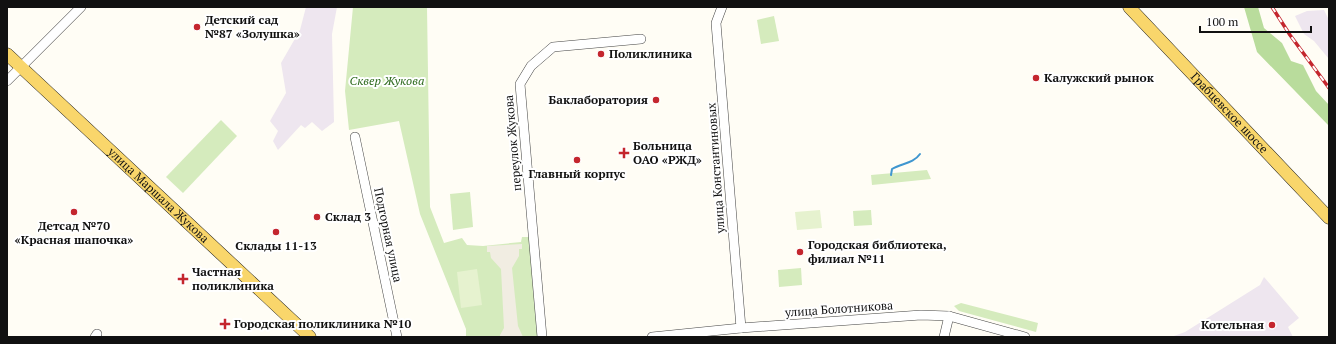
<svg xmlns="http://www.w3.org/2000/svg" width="1336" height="344" viewBox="0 0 1336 344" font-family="'PT Serif',serif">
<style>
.industrial{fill:#eee6ef}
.green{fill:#d5ebbd}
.forest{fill:#b9dc9c}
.pitch{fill:#e6f2cf}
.plaza{fill:#f1ede2}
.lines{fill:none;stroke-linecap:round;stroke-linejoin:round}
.stream{stroke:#3f96cf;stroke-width:2}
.minor-casing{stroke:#444;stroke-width:10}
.major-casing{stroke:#222;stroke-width:13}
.minor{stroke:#fff;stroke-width:9}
.major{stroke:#f9d66b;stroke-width:12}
.rail-casing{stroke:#c4262e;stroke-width:3.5}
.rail{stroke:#fff;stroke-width:2;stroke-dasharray:6;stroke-linecap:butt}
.poi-dot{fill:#c4262e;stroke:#fff;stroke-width:1.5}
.labels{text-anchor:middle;stroke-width:4;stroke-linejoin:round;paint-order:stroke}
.poi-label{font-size:12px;font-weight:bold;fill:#111;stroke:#fff;text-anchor:start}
.park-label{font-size:12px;font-style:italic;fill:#2f6b1f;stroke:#fff}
.street-label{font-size:12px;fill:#111;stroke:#fff}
</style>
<rect width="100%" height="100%" fill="#fffdf5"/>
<!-- industrial -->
<g class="industrial">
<path d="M306,7h31l-5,27 2,88 -12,9 -10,-9 -7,6 -4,-3 -23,25 -5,-9 5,-10 -8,-10 16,-28 -5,-30 19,-33z"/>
<path d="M1324,10l5,10v39l-15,-18 -10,-7 -9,-18 12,-5z"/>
<path d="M1264,277l35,41 -11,9 5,10h-122l14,-5 75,-47z"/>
</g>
<!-- green -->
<g class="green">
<path d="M353,7h74l3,200 14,36 18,-5 5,7 16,1 38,-4 1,-5h8l9,100h-73v-8l-46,-115 -21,-93 -50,9 -4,-39z"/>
<path d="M774,16l5,25 -18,3 -4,-24z"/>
<path d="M221,120l16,16 -54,57 -17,-16z"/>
<path d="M927,170l4,9 -59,6 -1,-10z"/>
<path d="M470,192l3,35 -20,3 -3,-36z"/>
<path d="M871,210l1,15 -18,1 -1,-15z"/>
<path d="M801,268l1,17 -23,2 -1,-17z"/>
<path d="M961,303l77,20 -2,9 -77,-21 -5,-5z"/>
</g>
<!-- forest -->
<path class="forest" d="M1244,7h14l6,21 18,15 9,18 12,4 13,26 13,14v21l-72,-74z"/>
<!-- pitch -->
<g class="pitch">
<path d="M820,210l2,18 -25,2 -2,-18z"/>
<path d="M477,269l5,36 -21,3 -4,-36z"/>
</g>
<!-- plaza -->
<path class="plaza" d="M522,244v5h-3v7l-7,12 6,58 5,11h-23v-2l4,-7 -3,-59 -10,-11 -1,-6h-3v-6z"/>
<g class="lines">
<!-- stream -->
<path class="stream" d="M891,175l1,-6c10,-6 21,-5 28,-15"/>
<defs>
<g id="minor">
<path d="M722,7l-6,16 25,305"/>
<path d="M7,81l74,-74"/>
<path d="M355,137l42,200"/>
<path d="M95,337l2,-3"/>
<path d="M542,337l-22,-253 11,-18 22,-19 88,-8"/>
<path d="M652,337l89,-9 180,-13 28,1 76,21"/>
<path d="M944,337l5,-21"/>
</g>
<g id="major">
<path id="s1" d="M1129,7l200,211"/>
<path id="s2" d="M7,54l303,283"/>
</g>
</defs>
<!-- minor casing -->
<use href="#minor" class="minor-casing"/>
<!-- major casing -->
<use href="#major" class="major-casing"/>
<!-- minor -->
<use href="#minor" class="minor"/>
<!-- major -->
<use href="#major" class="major"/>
<defs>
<path id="rail" d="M1272,7l18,28 39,53"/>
</defs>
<!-- rail casing -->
<use href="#rail" class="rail-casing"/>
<!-- rail -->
<use href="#rail" class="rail"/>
</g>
<!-- markers -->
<g class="poi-dot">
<circle cx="197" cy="27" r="4"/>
<circle cx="601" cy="54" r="4"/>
<circle cx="1036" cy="78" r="4"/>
<circle cx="656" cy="100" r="4"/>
<path d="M622 147h4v4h4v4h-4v4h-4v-4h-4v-4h4z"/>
<circle cx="577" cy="160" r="4"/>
<circle cx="74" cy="212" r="4"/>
<circle cx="317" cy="217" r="4"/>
<circle cx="276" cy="232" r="4"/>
<circle cx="800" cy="252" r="4"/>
<path d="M181 273h4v4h4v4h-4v4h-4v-4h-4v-4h4z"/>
<path d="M223 318h4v4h4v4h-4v4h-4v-4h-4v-4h4z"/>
<circle cx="1272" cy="325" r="4"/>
</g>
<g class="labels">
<!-- poi labels -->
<g class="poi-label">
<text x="205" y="24">Детский сад<tspan x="205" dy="14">№87 «Золушка»</tspan></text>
<text x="609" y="58">Поликлиника</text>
<text x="1044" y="82">Калужский рынок</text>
<text x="648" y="104" text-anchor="end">Баклаборатория</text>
<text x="633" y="150">Больница<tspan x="633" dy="14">ОАО «РЖД»</tspan></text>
<text x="577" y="178" text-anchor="middle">Главный корпус</text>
<text x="325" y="221">Склад 3</text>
<text x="74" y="230" text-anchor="middle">Детсад №70<tspan x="74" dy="14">«Красная шапочка»</tspan></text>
<text x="808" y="249">Городская библиотека,<tspan x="808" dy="14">филиал №11</tspan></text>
<text x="276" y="250" text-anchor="middle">Склады 11-13</text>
<text x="192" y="276">Частная<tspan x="192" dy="14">поликлиника</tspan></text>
<text x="234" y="328">Городская поликлиника №10</text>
<text x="1264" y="329" text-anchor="end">Котельная</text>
</g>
<!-- park labels -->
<g class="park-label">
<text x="387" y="85">Сквер Жукова</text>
</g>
<!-- street labels -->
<g class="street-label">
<text dy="4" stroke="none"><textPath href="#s1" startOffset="146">Грабцевское шоссе</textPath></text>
<text transform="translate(513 143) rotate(-95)" y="4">переулок Жукова</text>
<text transform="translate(716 168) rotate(-94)" y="4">улица Константиновых</text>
<text dy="4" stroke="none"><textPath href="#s2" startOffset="207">улица Маршала Жукова</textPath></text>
<text transform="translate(388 235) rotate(78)" y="4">Подгорная улица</text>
<text transform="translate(839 309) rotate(-4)" y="4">улица Болотникова</text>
</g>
</g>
<!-- border -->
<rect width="1336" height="344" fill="none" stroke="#111111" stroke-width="16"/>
<!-- scale -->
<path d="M1200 26v6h111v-6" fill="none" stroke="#111111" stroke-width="2"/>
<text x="1206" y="26" font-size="12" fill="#111111" stroke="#ffffff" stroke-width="3" paint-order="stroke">100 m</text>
</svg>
